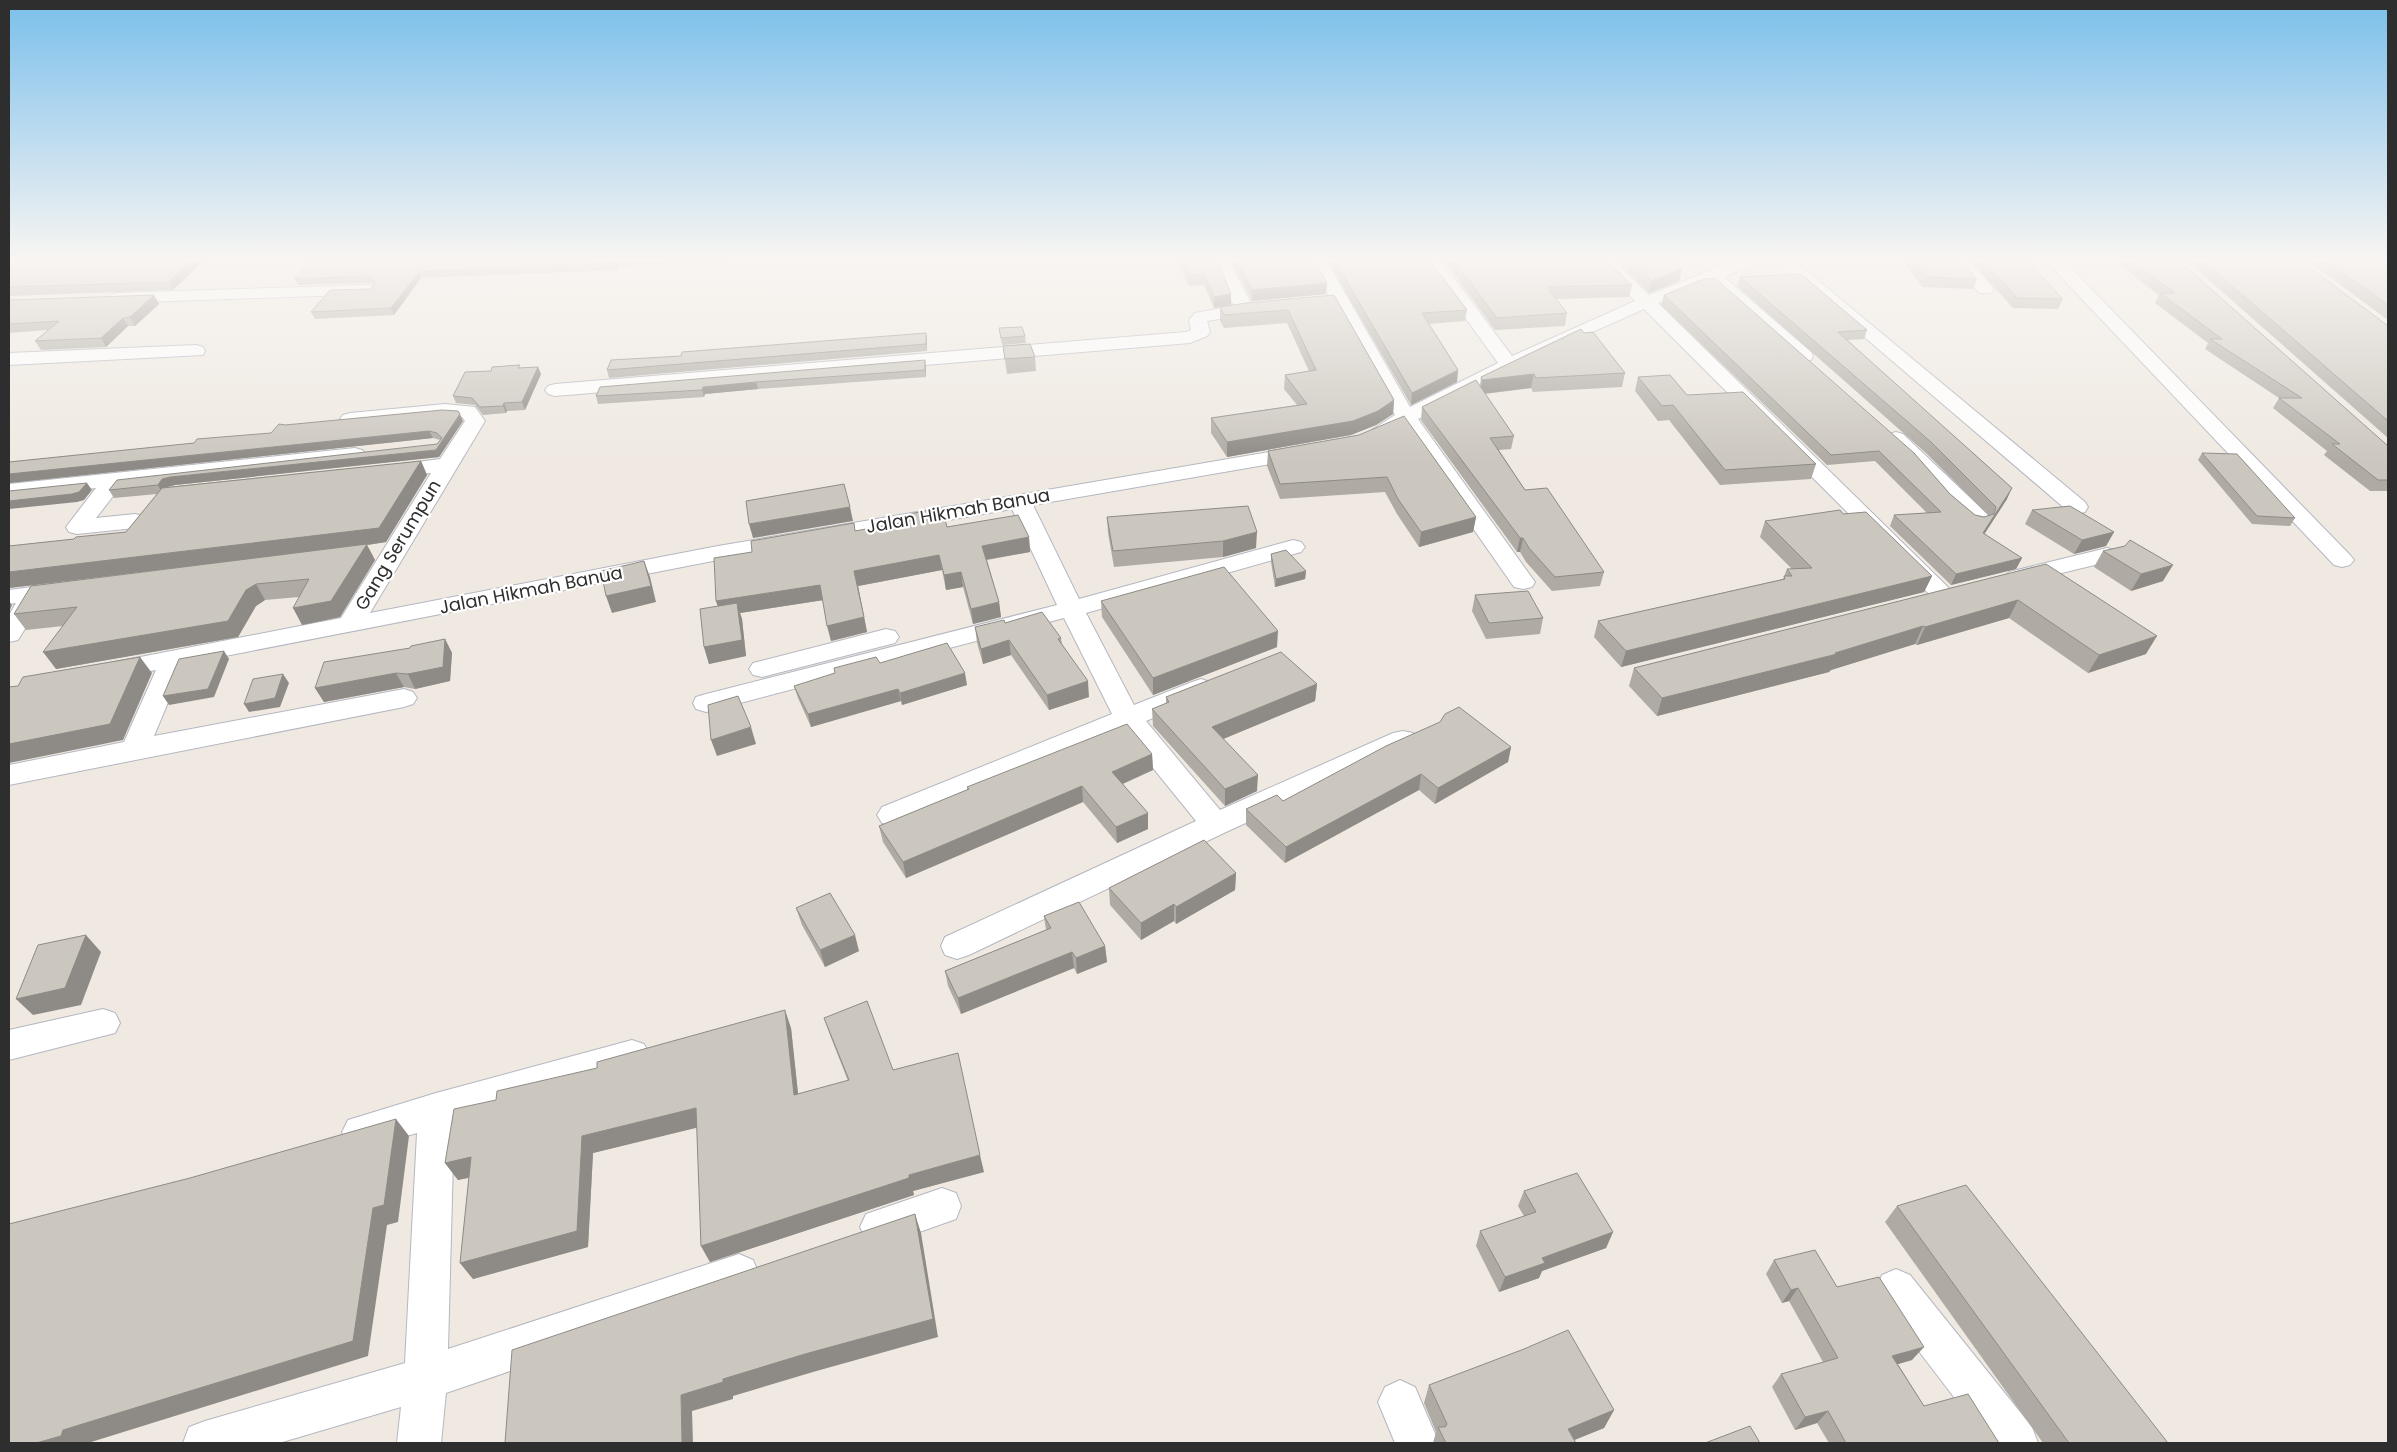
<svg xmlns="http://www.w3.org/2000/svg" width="2397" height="1452" viewBox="0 0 2397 1452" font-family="Poppins,sans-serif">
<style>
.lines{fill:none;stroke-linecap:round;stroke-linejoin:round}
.minor-casing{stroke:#b4b7c1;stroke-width:2}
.minor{fill:#fff;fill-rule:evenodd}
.wall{fill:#afaba4}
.shaded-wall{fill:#8e8b86}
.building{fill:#cbc7bf;stroke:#8e8b86}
.labels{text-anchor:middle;stroke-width:4.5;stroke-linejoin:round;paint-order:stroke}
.street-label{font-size:18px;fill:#2e2e2e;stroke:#fff}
</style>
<rect width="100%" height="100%" fill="#efe9e1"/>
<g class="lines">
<defs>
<g id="minor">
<path d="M1211,258h16l24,45h17l3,4 -3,4 -6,1 -55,9 3,11 -3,4 -17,7 -635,53 -7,-2 -3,-4 3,-4 7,-2 631,-52 5,-2 -2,-10 6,-7 39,-7z"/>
<path d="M1308,258h17l85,149 88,-44 -76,-105h17l73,98 123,-55 -42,-43h18l38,37 92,-37h24l-2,3 -39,16 87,75 2,4 -2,4h-14l-87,-78 -52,21 299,293 -3,5 -9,2 -9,-2 -292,-292 -76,34 -150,76 117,163 -3,5 -9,2 -9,-2 -111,-159c-12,7 -22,17 -36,13l-3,-4 3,-4 28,-18z"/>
<path d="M1772,258h19l294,244 3,5 -3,5 -8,2 -8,-2z"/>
<path d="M1948,258h18l25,27 3,4 -3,4h-12z"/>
<path d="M2043,258h18l289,297 4,5 -4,5 -8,2 -8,-2z"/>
<path d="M367,285l6,1 3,4 -3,4 -256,9 -6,-1 -3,-4 3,-4 6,-1z"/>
<path d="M196,345l7,2 2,4 -2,4 -194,10v-12z"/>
<path d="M445,404l30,3 10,14 -115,192 348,-67 587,-100 7,2 4,4 -4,4 -7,2 -272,47 46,94 214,-59 8,2 4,5 -4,5 -215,61 48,92 58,-23 9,-3 9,3 4,6 -4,6 -64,27 74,89 173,-77 10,-2 10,2 4,7 -4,7 -187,85 -257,123 -12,4 -12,-4 -4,-9 4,-9 251,-116 -73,-90 -221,92 -10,3 -10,-3 -5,-8 5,-8 230,-93 -48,-96 -358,94 -10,-3 -3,-6 3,-6 10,-3 351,-89 -45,-96 -294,51 -534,104 -30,72 250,-47 9,3 4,6 -4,6 -9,3 -395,78v-20l115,-23 32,-72 -48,9 -9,-2 -4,-6 4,-6 242,-47 90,-145 -44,5 -8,-1 -3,-5 3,-5 8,-1 53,-7 25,-38 -3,-4 -17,-1 -95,9 -7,-2 -3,-4 3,-4 7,-2z"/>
<path d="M1896,432l7,2 84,80 3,5 -3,5 -8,2 -8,-2 -82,-82 -3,-4 3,-4z"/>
<path d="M355,448l7,2 4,4 -4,4 -241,28 -25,32 39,-4 8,2 3,5 -3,5 -8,2 -58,6 -8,-2 -3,-5 30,-39 -87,10v-14z"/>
<path d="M2107,548l8,2 4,5 -4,5 -98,24 -8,-2 -4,-5 4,-5z"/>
<path d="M62,583l9,2 3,5 -3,5 -28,5 -25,40 -9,2v-27l7,-12 -7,1v-14z"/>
<path d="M886,629l9,2 4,6 -4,6 -133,34 -9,-2 -4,-6 4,-6z"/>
<path d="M103,1009l12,4 5,10 -5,10 -106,27v-30z"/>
<path d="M632,1040l12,4 6,11 -6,11 -190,56 -6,227 291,-95 14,6 6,14 -6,14 -307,105 -5,50h-44l4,-36 -122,36h-96l6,-16 16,-6 200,-58 12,-230 -56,16 -13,-5 -6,-12 6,-12 88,-27z"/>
<path d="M942,1188l14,5 5,13 -5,13 -76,27 -14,-6 -6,-13 6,-13z"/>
<path d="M1896,1269l14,6 122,152 6,16h-49l-107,-140 -6,-14 6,-14z"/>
<path d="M1400,1380l15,7 24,56h-44l-17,-41 7,-15z"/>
</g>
</defs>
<!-- minor casing -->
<use href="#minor" class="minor-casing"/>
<!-- minor -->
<use href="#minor" class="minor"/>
</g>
<!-- wall -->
<g class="wall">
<path d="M9,258h243l-49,3 -30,29 -164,6z"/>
<path d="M314,258h419l-1,3 -114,5 -2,4 -195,8 -27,37 -79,4 -4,-7 60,-23 3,-5 -6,-1 -70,2 -3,-6z"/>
<path d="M798,258h47l-47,3z"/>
<path d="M1176,258h40l15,36v11l-17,3 -10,-23 -15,1z"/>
<path d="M1229,258h84l14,25 -1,11 -74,7z"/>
<path d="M1326,258h102l39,52 -2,11 -37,3 29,58 -46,23z"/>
<path d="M1442,258h163l27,27 -3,12 -73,2 11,14 -2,13 -70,4z"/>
<path d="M1614,258h57l11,11 -3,12 -30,12z"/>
<path d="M1900,258h59l18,21 -4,10 -50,-2z"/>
<path d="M1968,258h56l39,41 -5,10 -45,-1z"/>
<path d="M2114,258h62l212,188v45h-18l-46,-36 3,-4 -54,-43 6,-10 -74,-49 3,-6 -53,-40 4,-8 -24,-18z"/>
<path d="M2184,258h113l91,68v112z"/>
<path d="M2304,258h80l4,3v59z"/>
<path d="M1740,277l127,53 -3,9 -16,1 159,159 -23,35 38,24 -6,11 -65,16 -61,-59 4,-11 33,-2 -52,-52 -48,4 -166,-160 3,-10 286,199 25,21 9,2 5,-1 -63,-63 -189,-167z"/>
<path d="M154,295l5,9 -24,22h-7l-22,21 -65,3 -6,-9 13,-11 -39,3v-33z"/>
<path d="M1334,295l60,105 -1,14 -17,11 -25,10 -124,22 -16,-24v-15l86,-13 -13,-16 1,-14 24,-4 -22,-48 -63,5 -4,-7v-14z"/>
<path d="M999,328l26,8 1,7 -24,2z"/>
<path d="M926,333l1,7v11l-318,27 -2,-8 74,-14z"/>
<path d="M1584,333l41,40 -3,14 -89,5 -2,-4 -46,6 29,42 -3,13 -12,1 26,40 79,82 -4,14 -48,5 -26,-29 -6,-10h-3l-96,-132 1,-13 58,-22 1,-8z"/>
<path d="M1003,346l32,11 1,14 -29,3z"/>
<path d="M538,367l3,7 -16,36 -18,1 -1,2 -23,2 -8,-10 -19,-2 -3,-7 68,-28z"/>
<path d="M926,367v10l-168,12 -53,5 -1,3 -106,7 -2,-8z"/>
<path d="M1638,377l178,87 -5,15 -91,6 -51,-65 -11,1 -23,-30z"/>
<path d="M463,421l-24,36 -264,28 -8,2 254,-26 6,14 -41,67 -19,3 8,15 -35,57 -38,8 -3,-28 -34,3 -9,6 -18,31 -182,32 7,-43 -37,4 -12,-16 225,-54 -230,28v-42l65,-7 52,-7 31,-38 -43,4 -5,-8 328,-46 3,-4 -7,-2 -424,45v-21l185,-19 77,-10 14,-8z"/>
<path d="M1359,435l117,82 -3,15 -54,15 -22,-33 -12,-22 -105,7 -13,-33 1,-15z"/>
<path d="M2202,453l93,65 -5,8 -38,-2 -54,-64z"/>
<path d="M2032,510l82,22 -8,14 -32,8 -49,-30z"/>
<path d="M1843,514l89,62 -8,16 -303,75 -27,-30 4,-16 185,-42 4,-10h5l-32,-32 5,-16z"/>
<path d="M1107,517l149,31 -33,9 -109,10 -6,-34z"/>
<path d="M947,527l82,10 1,15 -43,8 12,42 2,15 -28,7 -10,-37 -17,3 -4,-20 -84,16 9,46 -36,9 -8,-41 -83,13 2,6 4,37 -37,8 -5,-17 14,-41 -2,-5 36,-49 103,-21z"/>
<path d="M2103,551l60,30 -32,10 -37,-24z"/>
<path d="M1271,554l35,17 -1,8 -30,8 -4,-25z"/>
<path d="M2046,564l100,90 -58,19 -79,-55 -92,27 -2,-1 -84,26 -2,2 -172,44 -28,-30 5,-18z"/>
<path d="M1475,595l68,23 -3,16 -54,5 -14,-28z"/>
<path d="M1101,601l176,46 -124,48 -51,-78z"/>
<path d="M1005,623l56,15 1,6 27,53 -40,13 -38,-55 -28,9 -6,-21 -2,-16z"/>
<path d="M445,639l7,14 -2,28 -35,8 -11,-2 -80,15 -9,-14 95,-40z"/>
<path d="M880,663l87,22 -65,20 -1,-4 -90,26 -13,-29 -4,-12z"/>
<path d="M1317,684l-2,17 -92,38 34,52 -32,15 -72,-80 -1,-17 14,-5v-7z"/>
<path d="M1511,747l-3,15 -73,42 -16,-14 -134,73 -39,-38v-16z"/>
<path d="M1152,754l1,16 -30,14 25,45 -31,14 -34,-41 -177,76 -23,-36 -4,-16 88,-36v-3z"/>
<path d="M1236,873l-1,17 -59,34 -2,-3 -33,19 -31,-35 -1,-17z"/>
<path d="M796,908l63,43 -34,16 -23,-42z"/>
<path d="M1044,916l61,30 2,16 -30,12 -3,-6 -113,46 -13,-28 -3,-15 101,-41z"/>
<path d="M824,1018l69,52 91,102 -71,19 1,4 -204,67 -9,-16 -4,-119 -104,26 -5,94 -115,32 -13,-16 9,-85 -11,2 -13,-17 51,-63 295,-72 7,66 50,-13 -18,-46z"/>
<path d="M1524,1191l89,41 -7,16 -64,23 -3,7 -40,14 -23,-46 4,-15 44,-15 -6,-10z"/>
<path d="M1897,1206l271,237h-125l-158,-221z"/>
<path d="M1774,1260l63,27 75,73 -14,4 26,42 75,37h-170l-12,-20 -22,7 -23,-43 9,-13 42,-12 -34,-61 -7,2 -16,-29z"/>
<path d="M1429,1385l185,25 -10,18 -30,12 2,3h-143l3,-11 -12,-29z"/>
</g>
<!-- shaded-wall -->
<g class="shaded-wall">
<path d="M194,258h8l1,3 -30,29 -4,-8z"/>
<path d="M616,260l2,6 -2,4 -2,-7z"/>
<path d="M1682,269l-3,12 -30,12 3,-12z"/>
<path d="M419,272l2,6 -27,37 -3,-7z"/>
<path d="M1327,283l-1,11 -74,7v-11z"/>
<path d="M1231,294v11l-17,3v-11z"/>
<path d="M154,295l5,9 -24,22 -5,-9z"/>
<path d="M123,318l5,8 -22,21 -5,-9z"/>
<path d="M926,333l1,7v11l-1,-7z"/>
<path d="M925,360l1,7v10l-1,-7z"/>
<path d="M538,367l3,7 -16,36 -3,-8z"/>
<path d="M1458,370l-1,12 -46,23 1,-12z"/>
<path d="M1534,374l-3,14 -51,6 2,-14z"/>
<path d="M756,382l2,7 -53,5 -1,3 -2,-7 1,-3z"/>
<path d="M1394,400l-1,14 -17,11 -25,10 -124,22v-15z"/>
<path d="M504,403l3,8 -1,2 -3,-7z"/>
<path d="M460,414l3,7 -24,36 -264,28 -8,2 -5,6 -4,-8 4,-6 8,-2 266,-27z"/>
<path d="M429,431l4,7 -424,45v-9z"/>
<path d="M421,461l6,14 -41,67 -19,3 8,15 -35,57 -38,8 -9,-17 74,-63 -358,43v-16z"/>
<path d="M87,483l5,7 -8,10 -7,2 -68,7v-8z"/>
<path d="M2012,488l-5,11 -29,45 5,-11z"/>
<path d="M850,507l3,14 -100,17 -4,-14z"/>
<path d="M1476,517l-3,15 -54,15 2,-15z"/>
<path d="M1257,532l-1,16 -33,9v-16z"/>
<path d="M2114,532l-8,14 -32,8 8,-14z"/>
<path d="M1029,537l1,15 -46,8 -2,-14z"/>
<path d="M1520,538h3l-3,14h-3z"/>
<path d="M939,555l3,15 -84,16 9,46 -36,9 -4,-15 27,-55z"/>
<path d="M2022,558l-6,11 -65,16 5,-11z"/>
<path d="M644,561l6,16 6,25 -44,11 -6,-17z"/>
<path d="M2173,565l-10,16 -32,10 10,-17z"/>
<path d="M1306,571l-1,8 -30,8 1,-8z"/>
<path d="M961,572l2,15 -17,3 -2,-15z"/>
<path d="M1932,576l-8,16 -303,75 5,-16z"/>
<path d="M256,584l9,16 -9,6 -18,31 -182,32 -13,-17 203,-62z"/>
<path d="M820,585l4,15 -84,13 2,6 4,37 -37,8 -5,-17 17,-31 -5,-15z"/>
<path d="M2018,600l-9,18 -92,27 8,-18z"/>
<path d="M9,601l3,4 -3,7z"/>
<path d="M999,602l2,15 -28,7 -2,-15z"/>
<path d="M1923,626l-8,18 -84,26 -2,2 -172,44 5,-18 173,-45z"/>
<path d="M1278,631l-1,16 -124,48v-17z"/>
<path d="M2157,636l-11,18 -58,19 11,-18z"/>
<path d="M445,639l7,14 -2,28 -35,8 -7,-15z"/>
<path d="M1009,640l2,15 -28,9 -2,-15z"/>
<path d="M224,651l5,8 -15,38 -45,8 -6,-9z"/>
<path d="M140,657l12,16 -29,67 -114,23v-19z"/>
<path d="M396,673l8,14 -80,15 -9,-14z"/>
<path d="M965,673l2,12 -65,20 -2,-12z"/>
<path d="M283,674l6,9 -9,24 -31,5 -5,-8z"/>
<path d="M1088,681l1,16 -40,13 -2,-15z"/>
<path d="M1317,684l-2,17 -104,43 1,-17z"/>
<path d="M898,689l3,12 -90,26 -3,-13z"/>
<path d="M751,727l5,17 -39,12 -6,-16z"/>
<path d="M1511,747l-3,15 -73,42 3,-16z"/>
<path d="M1152,754l1,16 -40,18 -1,-16z"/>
<path d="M1421,774l-2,16 -134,73 1,-16z"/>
<path d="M1258,775l-1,16 -32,15v-17z"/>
<path d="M1082,786l1,16 -177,76 -3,-16z"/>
<path d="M1148,813v16l-31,14 -1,-16z"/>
<path d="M1236,873l-1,17 -59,34v-17z"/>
<path d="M1174,904v17l-33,19v-17z"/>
<path d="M86,935l15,17 -20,53 -48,10 -17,-16z"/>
<path d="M855,935l4,16 -34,16 -5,-17z"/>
<path d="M1105,946l2,16 -30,12 -1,-16z"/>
<path d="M1072,952l2,16 -113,46 -3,-16z"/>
<path d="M785,1010l6,18 9,84 -6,-17z"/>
<path d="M696,1108l8,18 -111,27 -5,94 -115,32 -13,-16 122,-127z"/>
<path d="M396,1119l13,17 -11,86 -11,3 -19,131 -280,87h-52l27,-13 310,-222z"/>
<path d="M980,1155l4,17 -71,19 1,4 -204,67 -9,-16 208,-71z"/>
<path d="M471,1157l12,17 -25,6 -13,-17z"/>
<path d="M915,1214l6,19 17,104 -125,35 -80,24v3l-41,12 1,32h-11l-1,-48 42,-16z"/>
<path d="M1613,1232l-7,16 -64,23 -3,7 -40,14 6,-15 37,-19z"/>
<path d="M1798,1288l-9,13 -7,2 9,-13z"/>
<path d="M1924,1347l-12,13 -31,9 11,-13z"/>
<path d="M1614,1410l-10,18 -37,15 1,-14z"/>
<path d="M1828,1411l-11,12 -22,7 10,-13z"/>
</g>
<!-- building -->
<g class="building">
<path d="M9,258h185l-25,24 -160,5z"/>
<path d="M314,258h325l-23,2 -2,3 -195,9 -28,36 -80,4 19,-22 41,-1 5,-7 -5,-5 -6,-1 -70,3z"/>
<path d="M1181,258h35l15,36 -17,3 -10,-23 -15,1z"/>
<path d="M1235,258h78l14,25 -75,7z"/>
<path d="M1333,258h95l39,52 -45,3 36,57 -46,23z"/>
<path d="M1452,258h153l27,27 -83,2 2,3h-2l18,23 -70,5z"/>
<path d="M1629,258h42l11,11 -30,12z"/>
<path d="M1912,258h47l18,21 -50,-2z"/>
<path d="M1981,258h43l39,41 -46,-1z"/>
<path d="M2129,258h47l212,188v34h-10l-46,-36h8l-61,-46h23l-92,-59h12l-62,-46h15l-35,-25z"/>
<path d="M2200,258h97l91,68v95z"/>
<path d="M2322,258h62l4,3v44z"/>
<path d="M1801,274l66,56 -29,2 174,156 -29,45 39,25 -66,16 -62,-59 47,-3 -53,-52 -9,-9 -48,4 -167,-160 40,-16 11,-1 199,175 36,41 25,21 9,2 10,-3 2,-7 -65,-65 -191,-165z"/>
<path d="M154,295l-24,22 -7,1 -22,20 -66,3 24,-20 -50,3v-24z"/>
<path d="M1334,295l60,105 -16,11 -25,10 -126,21 -16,-24 96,-14 -22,-29 31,-5 -28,-60 -64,5 -4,-8 26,-4z"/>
<path d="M1022,327l3,9 -24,2 -2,-10z"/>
<path d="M1581,329l3,4 9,-1 32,41 -89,5 -2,-4 -52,6 -1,-3z"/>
<path d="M926,333v11l-319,26 4,-10 70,-4 1,-4z"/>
<path d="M1030,344l5,13 -30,2 -2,-13z"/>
<path d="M925,360v10l-169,12 -53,5 -1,3 -106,6 4,-9z"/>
<path d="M520,365l-2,3 20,-1 -16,35 -18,1 -1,3 -23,1 -8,-9 -19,-2 12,-24 26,-1 1,-4z"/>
<path d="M1670,375l17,20 56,-3 73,72 -91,6 -52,-65 -11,1 -24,-29z"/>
<path d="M1476,380l38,56 -24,2 35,52 22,-2 57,84 -49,5 -26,-29 -6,-10h-3l-98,-131z"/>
<path d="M442,410l16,1 2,3 -24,36 -266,27 -8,2 -4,6 -49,5 8,-10 320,-36 5,-6 -5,-5 -8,-2 -420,43v-12l185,-19 3,-4 74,-6 8,-9 6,1z"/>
<path d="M1404,416l72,101 -55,15 -23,-33 -11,-22 -107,7 -12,-33 91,-16z"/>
<path d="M2202,453l35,1 58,64 -38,-2z"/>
<path d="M421,461l-42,67 -370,44v-26l65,-7 2,-2 50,-5 36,-44z"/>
<path d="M87,483l-8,9 -7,2 -63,7v-10z"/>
<path d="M844,484l6,23 -101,17 -3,-23z"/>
<path d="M1248,506l9,26 -34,9 -110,10 -6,-34z"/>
<path d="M2070,506l44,26 -32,8 -50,-30z"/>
<path d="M942,508l5,19 71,-12 11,22 -47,9 17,56 -28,7 -10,-37 -17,3 -5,-20 -85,16 10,46 -37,9 -7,-41 -104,16 -2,-43 38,-6 -1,-11 103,-18 1,8 55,-10 -1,-7z"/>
<path d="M1840,510l3,4 23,-2 66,64 -306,75 -28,-30 187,-42 -1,-3h8l-5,-7 25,-1 -47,-47z"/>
<path d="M2130,540l43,25 -32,9 -38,-23 22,-5z"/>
<path d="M367,544l-36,57 -38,7 16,-29 -53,5 -10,6 -18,31 -185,31 34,-45 -63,7 17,-28z"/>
<path d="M1286,550l20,21 -30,8 -5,-25z"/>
<path d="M644,561l7,25 -45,10 -5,-25z"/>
<path d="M2046,564l111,72 -58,19 -81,-55 -93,27 -2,-1 -88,27 2,1 -175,44 -28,-30z"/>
<path d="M1224,567l54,64 -125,47 -52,-77z"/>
<path d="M1528,591l15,27 -54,5 -14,-28z"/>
<path d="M737,603l5,37 -38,7 -4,-38z"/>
<path d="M1042,612l19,26 -3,1 30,42 -41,14 -38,-55 -28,9 -6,-22 29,-7 1,3z"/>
<path d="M445,639l-2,28 -35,7 -12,-1 -81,15 9,-26 86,-14 1,-2z"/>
<path d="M947,643l18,30 -65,20 -2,-4 -90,25 -14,-28 41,-13 -1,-5 42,-11 4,6z"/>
<path d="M224,651l-16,38 -45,7 16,-37z"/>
<path d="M1281,652l36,32 -105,43 46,48 -33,14 -73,-80 17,-7 -3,-5z"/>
<path d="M140,657l-30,67 -101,20v-57l9,-1 5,-9z"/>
<path d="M283,674l-8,24 -31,6 9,-25z"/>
<path d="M738,696l13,31 -40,13 -3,-35z"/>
<path d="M1459,707l52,40 -73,41 -17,-14 -135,73 -40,-38 31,-14 6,6 103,-55 54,-24 5,-8z"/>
<path d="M1127,724l25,30 -40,18 36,41 -32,14 -34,-41 -179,76 -24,-36 90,-37 -2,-2z"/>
<path d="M1204,840l32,33 -60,34 -2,-3 -33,19 -32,-35z"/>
<path d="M830,893l25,42 -35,15 -24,-42z"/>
<path d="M1079,902l26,44 -29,12 -4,-6 -114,46 -13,-27 106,-43 -7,-12z"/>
<path d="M86,935l-21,53 -49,11 22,-54z"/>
<path d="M867,1001l26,69 65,-17 22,102 -71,20v3l-208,68 -5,-138 -114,28 -5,95 -117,32 11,-106 -26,6 9,-54 42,-9 1,-9 100,-23v-6l188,-52 9,85 55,-15 -25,-62z"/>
<path d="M396,1119l-12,86 -11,3 -20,133 -290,89 -2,6 -25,7h-27v-219l181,-46z"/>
<path d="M1577,1173l36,59 -71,26 3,5 -40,14 -25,-46 56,-19 -12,-21z"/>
<path d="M1966,1185l202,258h-99l-172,-237z"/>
<path d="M915,1214l18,105 -128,35 -82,25v3l-42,13 1,48h-177l7,-93z"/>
<path d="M1815,1250l22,37 42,-10 45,70 -32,9 32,50 44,-12 31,49h-153l-18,-32 -23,6 -24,-43 57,-16 -40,-70 -7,2 -17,-30z"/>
<path d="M1568,1330l46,80 -46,19 8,14h-130l-8,-16h7l2,-3 -18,-39 95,-36z"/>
<path d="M1750,1426l10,17h-55z"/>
</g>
<!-- sky -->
<linearGradient id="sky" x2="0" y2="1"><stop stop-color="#7abfeb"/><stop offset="0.56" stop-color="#f8f5f2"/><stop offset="1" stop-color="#f8f5f2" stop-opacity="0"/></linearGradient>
<rect width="2397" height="462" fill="url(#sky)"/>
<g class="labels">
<!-- street labels -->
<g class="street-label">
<text transform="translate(958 511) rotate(-10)" y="6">Jalan Hikmah Banua</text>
<text transform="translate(398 545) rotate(-59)" y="6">Gang Serumpun</text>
<text transform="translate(531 590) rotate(-11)" y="6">Jalan Hikmah Banua</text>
</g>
</g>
<!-- border -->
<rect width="2397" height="1452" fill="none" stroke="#2e2e2e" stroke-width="20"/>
</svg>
